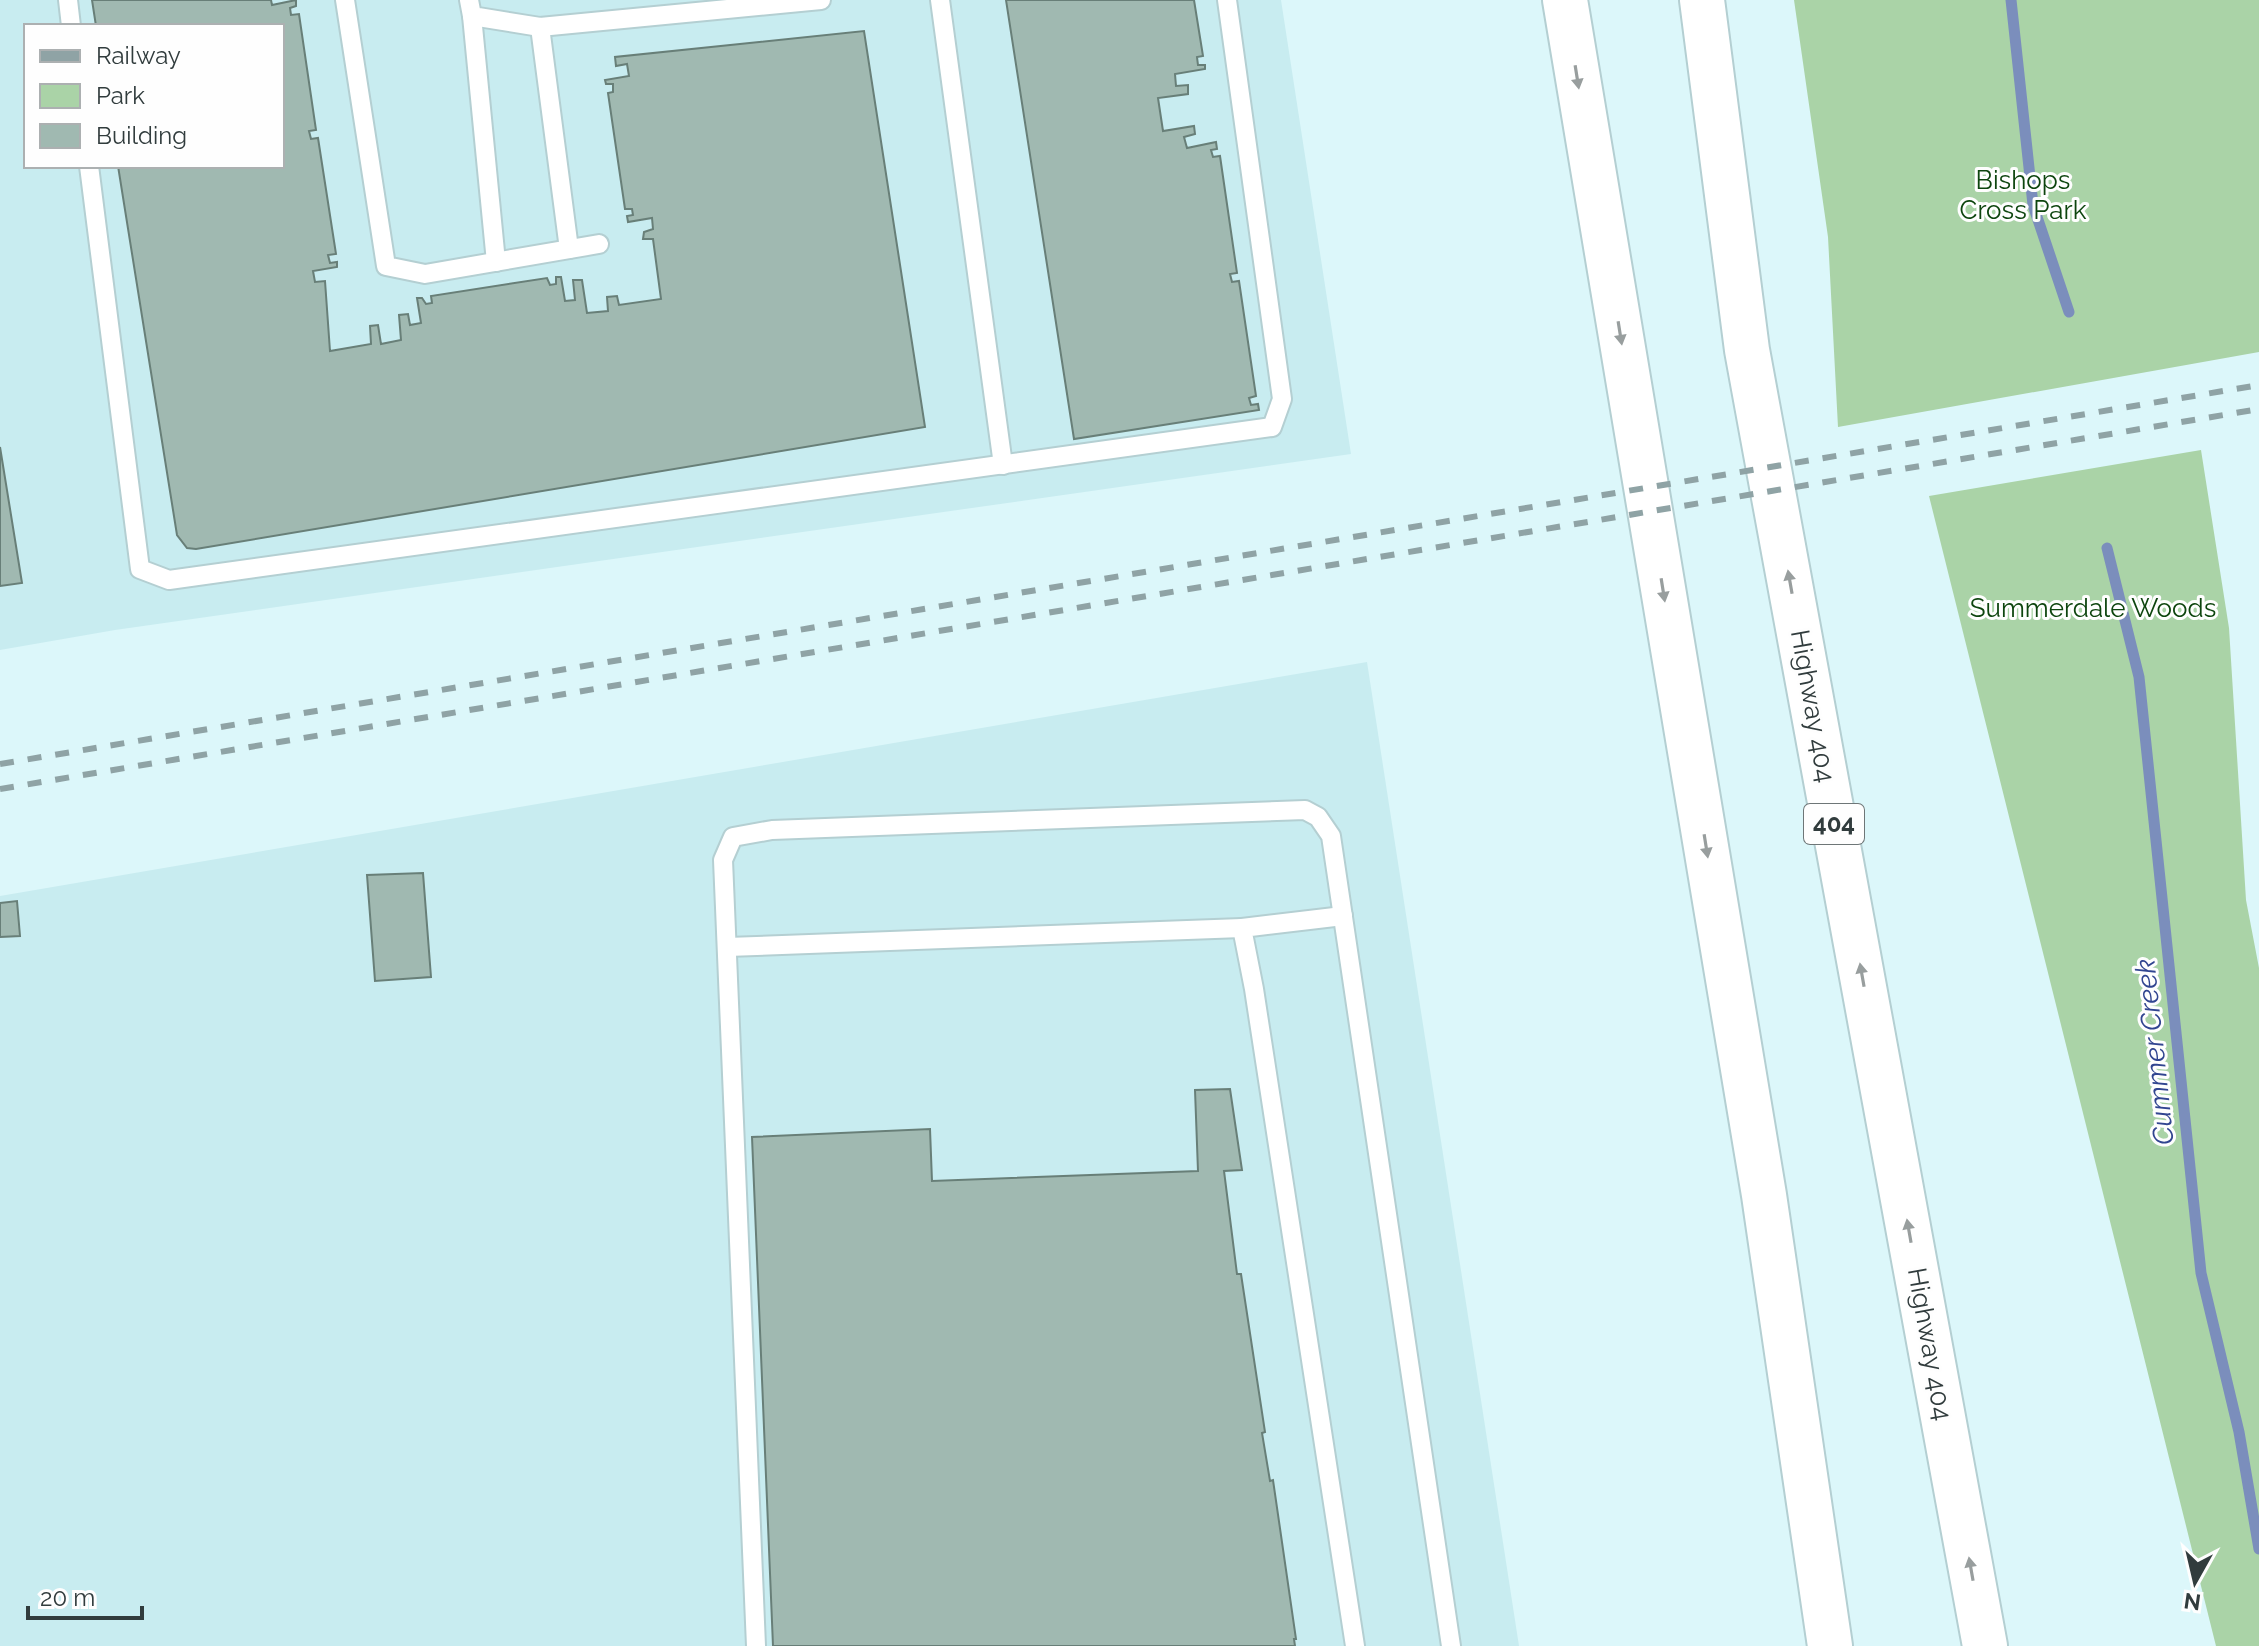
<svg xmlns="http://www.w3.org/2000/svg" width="2259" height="1646" viewBox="0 0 2259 1646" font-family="Raleway,sans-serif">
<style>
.built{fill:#c8ecf0;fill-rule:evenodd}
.green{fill:#aad3a7}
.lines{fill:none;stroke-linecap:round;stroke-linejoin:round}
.stream{stroke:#7b8ebc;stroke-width:11}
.building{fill:#a0b9b1;stroke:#687f78;stroke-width:2}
.service-casing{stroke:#b4cfd2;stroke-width:22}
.motorway-casing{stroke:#b4cfd2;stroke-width:48}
.service{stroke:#fff;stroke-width:18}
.motorway{stroke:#fff;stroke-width:44}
.rail{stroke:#8fa3a5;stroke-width:6;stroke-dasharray:14 14;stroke-linecap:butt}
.oneway{fill:#989e9e}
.labels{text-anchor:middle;stroke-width:6;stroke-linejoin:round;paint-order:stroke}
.shield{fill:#fefefe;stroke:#6e7677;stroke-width:2}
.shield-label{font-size:24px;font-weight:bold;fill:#313c3d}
.park-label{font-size:26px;fill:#0d450e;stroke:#fefefe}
.street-label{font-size:26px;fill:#313c3d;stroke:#fefefe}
.water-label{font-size:28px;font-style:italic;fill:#314590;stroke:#fefefe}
</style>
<rect width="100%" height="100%" fill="#dcf7fa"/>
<!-- built -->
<g class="built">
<path d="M0,0h1281l70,454 -1236,176 -115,20zM26,26h256v140h-256z"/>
<path d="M1367,662l152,984h-1519v-750z"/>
</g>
<!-- green -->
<g class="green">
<path d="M1794,0h465v352l-421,75 -10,-190z"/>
<path d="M2201,450l28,178 17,272 13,68v678h-43l-287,-1150z"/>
</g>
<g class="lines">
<!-- stream -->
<g class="stream">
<path d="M2011,0l22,205 36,107"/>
<path d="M2107,548l32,129 62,596 38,159 20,117"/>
</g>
</g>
<!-- building -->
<g class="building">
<path d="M92,0h179l1,5 24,-5v6l-6,2 1,7 8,-1 17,116 -7,1 2,8 7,-1 18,116 -8,1 2,8 7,-1v5l-24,4 2,11 10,-1 5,70 41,-7 -1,-18 8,-1 3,19 20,-4 -2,-25 9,-1 2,11 11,-2 -4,-25h5l4,6 6,-1 -1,-7 116,-18 3,7 6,-1v-7h5l4,24 10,-1 -2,-20h9l5,33 21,-2 -1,-14 10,-1 2,9 42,-6 -8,-60h-10l1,-7 9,-3 -1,-11 -24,4 -1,-6 6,-1 -1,-6h-7l-17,-116 5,-1v-8h-7l-1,-4 24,-4 -2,-12 -11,2 -1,-9 249,-26 61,396 -729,122 -9,-1 -10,-13 -59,-369h164v-140h-186z"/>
<path d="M1006,0h188l9,56 -6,1 1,8h7v4l-30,5 1,12 12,-1v9l-30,4 5,33 31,-5 1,8 -11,3 3,11 29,-6 1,7 -6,1 2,7 7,-1 17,117 -7,1 2,8 7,-1 17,115 -7,2 2,7 7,-1 1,6 -185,29z"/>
<path d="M0,447l22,136 -22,3z"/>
<path d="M423,873l8,104 -56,4 -8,-106z"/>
<path d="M17,901l3,35 -20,1v-34z"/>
<path d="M1230,1089l12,81 -18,1 13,103h4l24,158 -3,1 8,48 3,-1 23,159h-2l1,7h-522l-21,-509 178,-8 2,52 266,-10 -3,-81z"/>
</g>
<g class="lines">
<defs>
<g id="service">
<path d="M68,0l3,26"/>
<path d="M345,0l41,266 39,8 174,-30"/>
<path d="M469,0l3,16 68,11 281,-27"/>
<path d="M940,0l63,465"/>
<path d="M472,16l24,246"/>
<path d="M540,27l29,222"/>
<path d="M89,166l51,403 29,11 1103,-153 10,-28 -55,-399"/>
<path d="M1343,916l-101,12 12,61 101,657"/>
<path d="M727,947l515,-19"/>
<path d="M756,1646l-33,-786 10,-23 39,-7 533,-20 13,7 13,19 120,810"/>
</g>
<g id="motorway">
<path d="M1565,0l199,1195 66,451"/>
<path d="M1702,0l45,350 238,1296"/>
</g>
</defs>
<!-- service casing -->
<use href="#service" class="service-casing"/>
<!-- motorway casing -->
<use href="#motorway" class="motorway-casing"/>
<!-- service -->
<use href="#service" class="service"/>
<!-- motorway -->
<use href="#motorway" class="motorway"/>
<!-- rail -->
<g class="rail">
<path d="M0,764l2259,-379"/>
<path d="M0,789l2259,-380"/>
</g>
</g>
<!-- one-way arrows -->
<defs><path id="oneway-solid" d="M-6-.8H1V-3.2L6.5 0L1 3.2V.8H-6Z" transform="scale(2)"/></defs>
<g class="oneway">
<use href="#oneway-solid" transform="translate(1577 77) rotate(81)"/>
<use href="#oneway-solid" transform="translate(1620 333) rotate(81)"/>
<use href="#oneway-solid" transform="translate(1790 582) rotate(-100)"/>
<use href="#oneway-solid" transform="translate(1663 590) rotate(81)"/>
<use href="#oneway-solid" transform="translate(1706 846) rotate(81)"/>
<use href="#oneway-solid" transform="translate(1862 975) rotate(-100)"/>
<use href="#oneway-solid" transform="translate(1909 1231) rotate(-100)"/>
<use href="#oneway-solid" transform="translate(1971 1569) rotate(-100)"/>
</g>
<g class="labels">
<!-- shield labels -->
<rect class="shield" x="1804" y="804" width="60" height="40" rx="6"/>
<g class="shield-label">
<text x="1834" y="832">404</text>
</g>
<!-- park labels -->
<g class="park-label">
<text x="2023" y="189">Bishops<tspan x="2023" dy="30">Cross Park</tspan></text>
<text x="2093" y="617">Summerdale Woods</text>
</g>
<!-- street labels -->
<g class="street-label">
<text transform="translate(1813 706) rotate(80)" y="9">Highway 404</text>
<text transform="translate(1930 1344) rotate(80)" y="9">Highway 404</text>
</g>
<!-- water labels -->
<g class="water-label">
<text transform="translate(2154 1052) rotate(-96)" y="10">Cummer Creek</text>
</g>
</g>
<!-- legend -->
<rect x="24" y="24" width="260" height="144" fill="#fefefe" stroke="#acb0b1" stroke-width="2"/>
<rect x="40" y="50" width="40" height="12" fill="#8fa3a5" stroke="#acb0b1" stroke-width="2"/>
<text x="96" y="64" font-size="24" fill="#313c3d">Railway</text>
<rect x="40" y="84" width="40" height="24" fill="#aad3a7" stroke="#acb0b1" stroke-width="2"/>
<text x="96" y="104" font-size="24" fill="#313c3d">Park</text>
<rect x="40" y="124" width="40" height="24" fill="#a0b9b1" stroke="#acb0b1" stroke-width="2"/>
<text x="96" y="144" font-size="24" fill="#313c3d">Building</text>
<!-- north arrow -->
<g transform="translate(2195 1582) rotate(188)" stroke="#fefefe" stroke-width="6" paint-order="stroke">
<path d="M0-6L14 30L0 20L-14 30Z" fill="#313c3d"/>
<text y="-12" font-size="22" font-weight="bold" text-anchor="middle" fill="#313c3d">N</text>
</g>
<!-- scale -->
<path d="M28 1606v12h114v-12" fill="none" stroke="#313c3d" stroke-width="4"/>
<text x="40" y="1606" font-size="24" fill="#313c3d" stroke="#fefefe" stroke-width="6" paint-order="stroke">20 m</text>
</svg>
